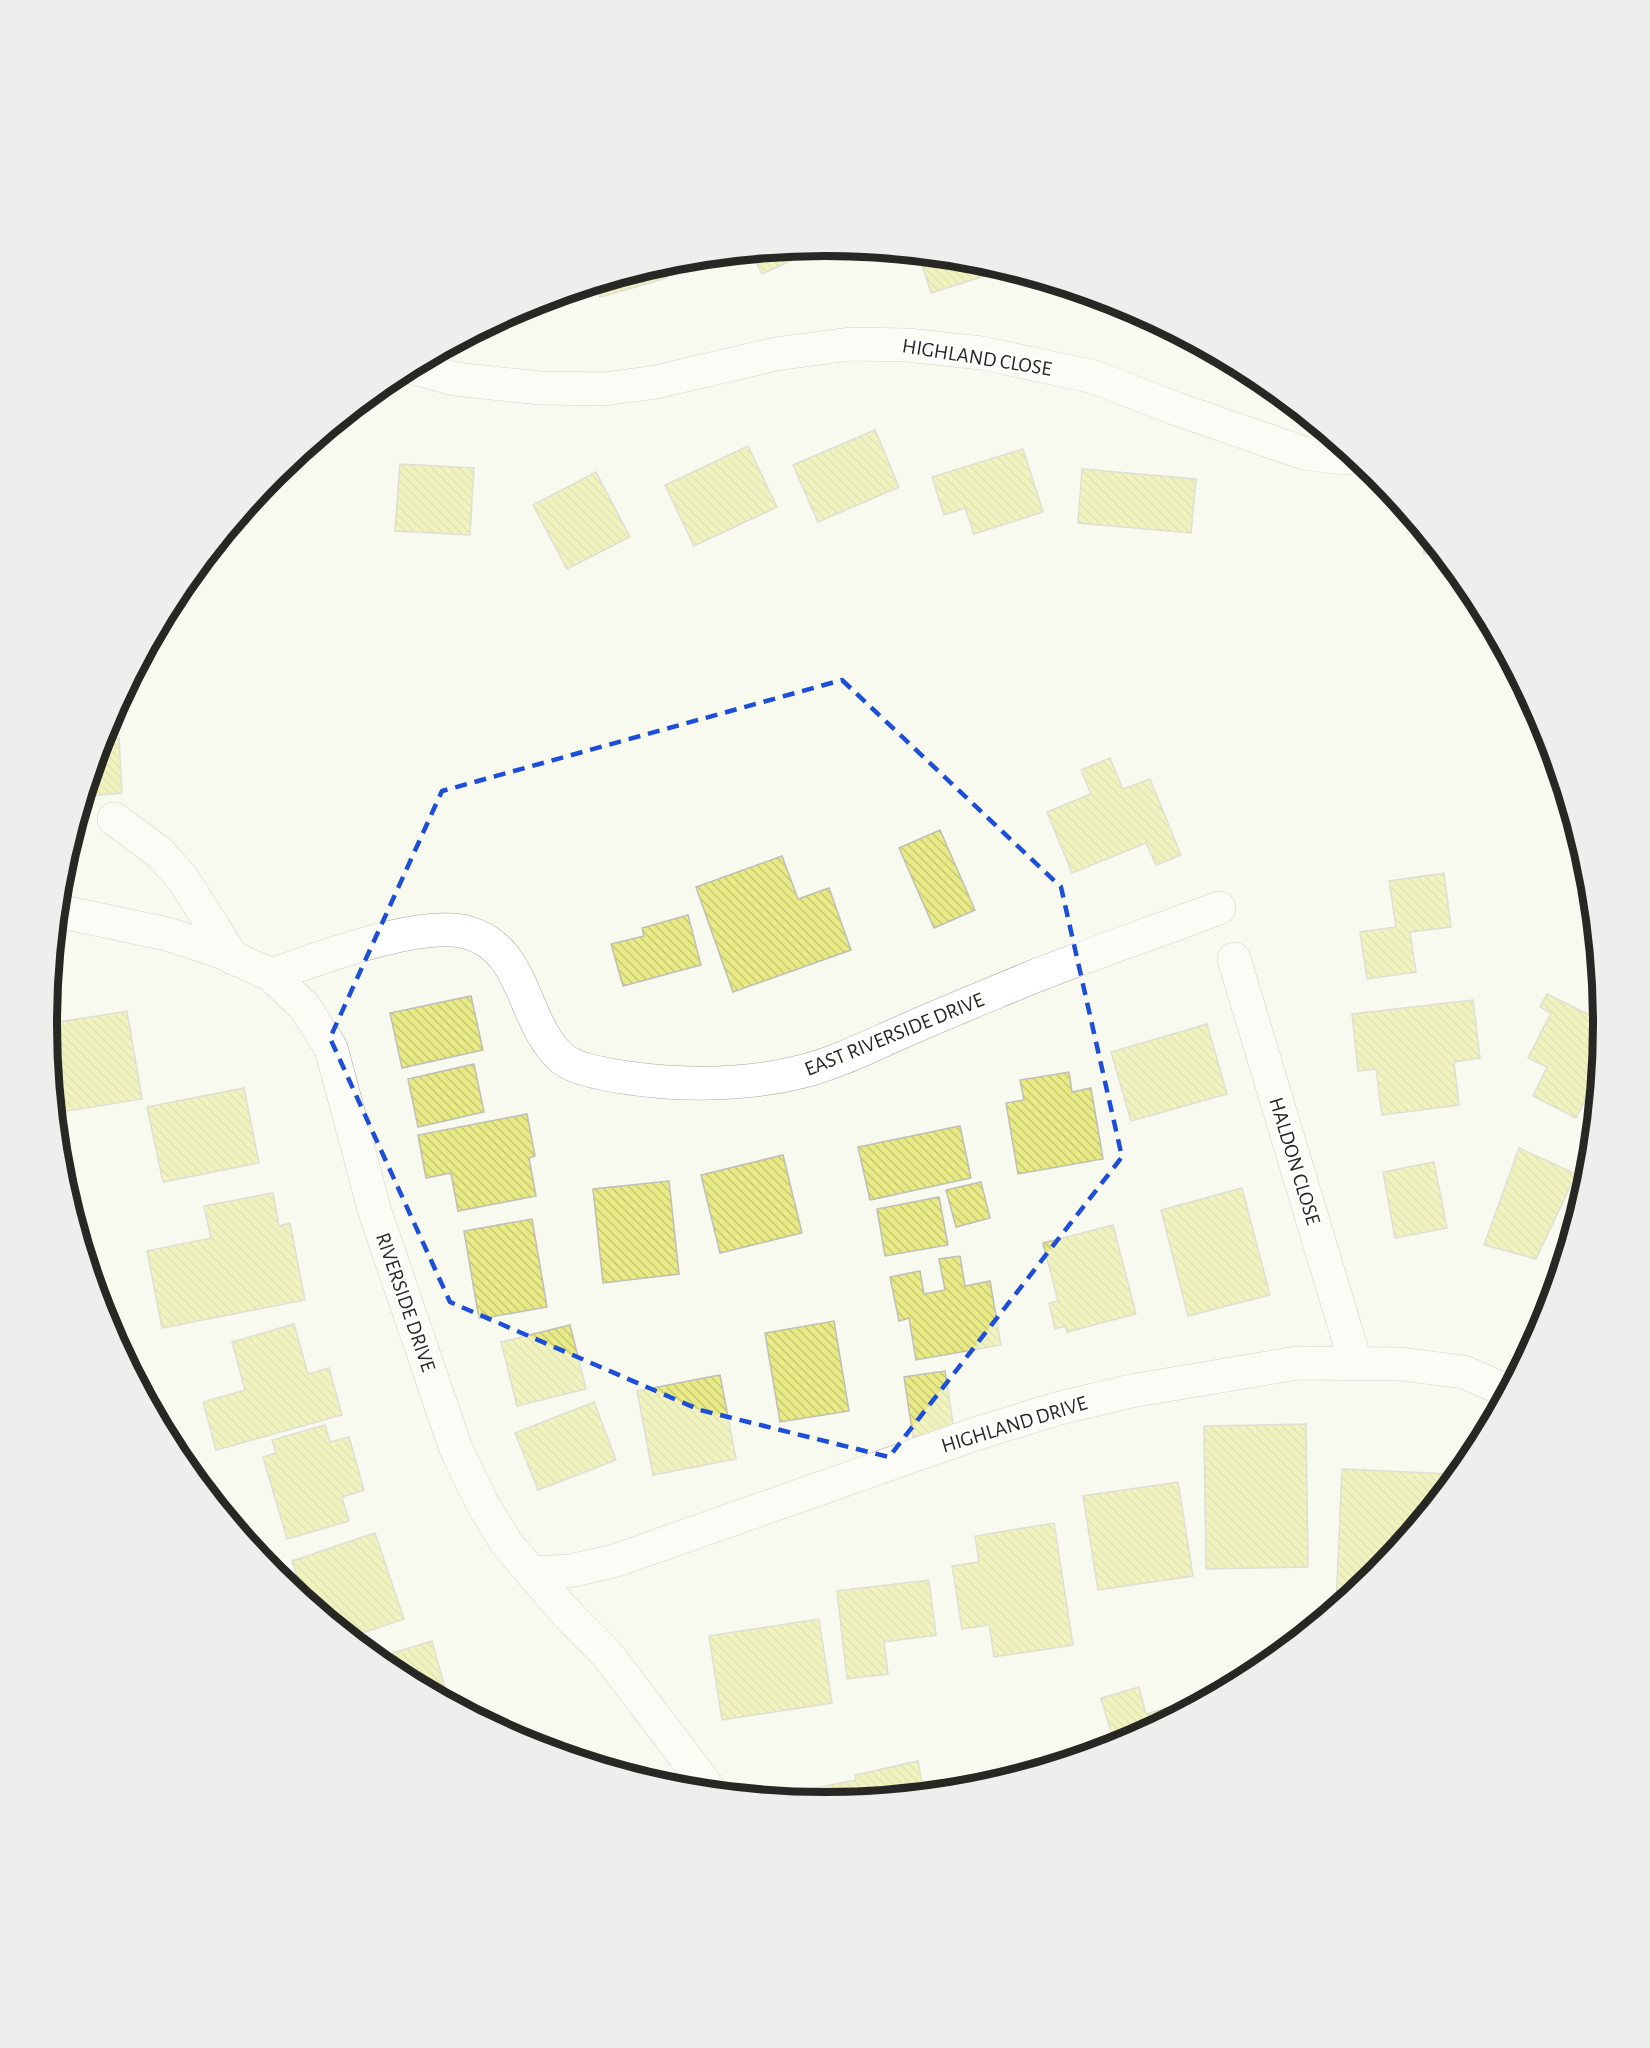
<svg xmlns="http://www.w3.org/2000/svg" width="1650" height="2048" viewBox="0 0 1650 2048" font-family="'Alegreya Sans',sans-serif">
<style>
.building{fill:url(#building-back-hatch);stroke:#bfbfb7;stroke-width:1.5}
.lines{fill:none;stroke-linecap:round;stroke-linejoin:round}
.minor-casing{stroke:#a7a8a0;stroke-width:34}
.minor{stroke:#fff;stroke-width:33}
.marked{fill:none;stroke:#1d4ed8;stroke-width:4.5;stroke-dasharray:12 8;stroke-linejoin:round}
.labels{text-anchor:middle;stroke-width:4.5;stroke-linejoin:round;paint-order:stroke}
.street-label{font-size:21px;fill:#272724;stroke:#fffffe}
.rim{fill:none;stroke:#272724;stroke-width:8}
</style>
<defs>
<pattern id="building-back-hatch" width="6" height="6" patternUnits="userSpaceOnUse" patternTransform="scale(1.5)"><rect width="6" height="6" fill="#e8ea85"/><path d="M-1 5l2 2M0 0l6 6M5-1l2 2" fill="none" stroke="#c7c973"/></pattern>
</defs>
<rect width="100%" height="100%" fill="#f8f9ef"/>
<!-- building -->
<g class="building">
<path d="M824,246l-62,28 -10,-21z"/>
<path d="M919,255l58,6 29,8 -75,24z"/>
<path d="M663,264l4,14 -67,19 -4,-13z"/>
<path d="M875,430l24,57 -81,35 -25,-57z"/>
<path d="M748,446l29,61 -83,39 -29,-61z"/>
<path d="M1023,449l20,63 -69,22 -9,-26 -21,7 -12,-38z"/>
<path d="M400,464l74,4 -4,67 -75,-4z"/>
<path d="M1082,469l114,10 -5,54 -113,-10z"/>
<path d="M596,472l34,65 -63,32 -34,-64z"/>
<path d="M1423,532l18,21 -17,1z"/>
<path d="M119,738l3,55 -37,3 17,-57z"/>
<path d="M1110,758l13,31 27,-10 31,76 -25,10 -10,-22 -74,30 -25,-61 44,-18 -10,-24z"/>
<path d="M940,830l35,80 -41,18 -35,-80z"/>
<path d="M782,856l16,43 31,-11 22,62 -118,42 -37,-105z"/>
<path d="M1444,873l7,54 -41,5 6,40 -49,7 -7,-47 36,-5 -7,-46z"/>
<path d="M688,915l13,50 -78,21 -12,-42 33,-8 -2,-8z"/>
<path d="M1547,994l51,25 -8,16 12,6 -7,15 5,7 -1,10 -23,45 -43,-22 14,-29 -19,-9 23,-45 -11,-6z"/>
<path d="M471,996l12,54 -81,18 -12,-55z"/>
<path d="M1473,1000l7,58 -26,4 5,43 -77,10 -6,-46 -18,2 -6,-57z"/>
<path d="M127,1011l15,88 -87,14 -8,-89z"/>
<path d="M1207,1024l20,70 -96,27 -20,-69z"/>
<path d="M474,1064l10,48 -66,15 -10,-48z"/>
<path d="M1069,1072l3,20 19,-4 12,71 -85,15 -12,-71 18,-3 -4,-20z"/>
<path d="M244,1088l15,75 -96,19 -16,-75z"/>
<path d="M527,1114l8,42 -6,2 7,38 -78,15 -7,-38 -25,5 -8,-43z"/>
<path d="M960,1126l11,52 -101,22 -12,-53z"/>
<path d="M1519,1148l57,26 -40,85 -52,-14z"/>
<path d="M783,1155l19,78 -82,20 -19,-78z"/>
<path d="M1434,1162l13,66 -52,10 -12,-66z"/>
<path d="M669,1181l10,93 -76,9 -10,-94z"/>
<path d="M981,1182l9,36 -34,9 -10,-37z"/>
<path d="M1242,1188l28,107 -82,21 -27,-106z"/>
<path d="M273,1193l6,33 11,-3 15,77 -143,28 -15,-77 64,-13 -7,-32z"/>
<path d="M939,1197l9,48 -63,11 -8,-47z"/>
<path d="M532,1219l15,88 -68,12 -15,-88z"/>
<path d="M1113,1225l23,89 -69,18 -2,-6 -10,3 -6,-26 9,-2 -15,-58z"/>
<path d="M960,1256l5,30 25,-5 11,64 -85,15 -7,-42 -10,3 -9,-44 30,-6 4,23 21,-4 -6,-31z"/>
<path d="M834,1321l15,90 -69,11 -15,-89z"/>
<path d="M294,1324l14,50 21,-6 13,47 -126,35 -13,-48 42,-12 -13,-48z"/>
<path d="M570,1325l16,64 -69,17 -16,-64z"/>
<path d="M945,1371l9,59 -41,7 -9,-60z"/>
<path d="M720,1375l16,84 -83,16 -16,-84z"/>
<path d="M594,1402l22,58 -78,30 -23,-57z"/>
<path d="M1306,1424l2,143 -102,2 -2,-143z"/>
<path d="M325,1425l5,17 19,-5 15,53 -22,7 7,24 -62,18 -24,-82 13,-4 -4,-13z"/>
<path d="M1342,1469l110,5v8l-77,93 -39,32z"/>
<path d="M1178,1482l15,94 -95,14 -15,-94z"/>
<path d="M1054,1523l19,122 -79,12 -5,-32 -27,4 -10,-63 27,-4 -4,-26z"/>
<path d="M375,1533l29,86 -53,18 -46,-37 -13,-39z"/>
<path d="M929,1580l7,55 -52,7 4,32 -41,5 -10,-88z"/>
<path d="M819,1619l13,84 -110,17 -13,-84z"/>
<path d="M432,1641l17,61 -57,-31 -16,-13z"/>
<path d="M1139,1687l7,27 68,-19 -99,51 -14,-48z"/>
<path d="M1081,1754l1,2 -100,30 -2,-6z"/>
<path d="M918,1761l6,32 -110,8 -3,-12 45,-9 -1,-5z"/>
</g>
<g class="lines">
<defs>
<g id="minor">
<path d="M411,367l44,12 85,9 64,1 52,-7 120,-28 74,-10 57,1 75,8 112,24 80,31 130,45 41,5 9,-2"/>
<path d="M114,819l45,33 24,27 50,79"/>
<path d="M58,911l109,23 52,17 52,24 33,31 27,42 44,164 81,237 26,54 25,41 61,71 39,39 104,137"/>
<path d="M1234,959l122,405"/>
<path d="M271,975c46,-16 149,-55 195,-43 62,16 55,92 97,127 18,15 79,21 103,23 45,3 95,0 138,-11 34,-9 66,-25 98,-39 42,-19 85,-36 128,-54 62,-25 126,-46 189,-70"/>
<path d="M533,1573l36,-2 45,-10 358,-126 84,-26 75,-18 166,-28 103,1 64,8 43,19"/>
</g>
</defs>
<!-- minor casing -->
<use href="#minor" class="minor-casing"/>
<!-- minor -->
<use href="#minor" class="minor"/>
</g>
<!-- marked area -->
<path d="M0 0H1650V2048H0ZM842,680l219,207 61,270 -233,300 -189,-47 -250,-108 -120,-264 112,-247z" fill="#f8f9ef" fill-opacity=".55" fill-rule="evenodd"/>
<path class="marked" d="M842,680l219,207 61,270 -233,300 -189,-47 -250,-108 -120,-264 112,-247z"/>
<g class="labels">
<!-- street labels -->
<g class="street-label">
<text transform="translate(977 357) rotate(9)" y="7">HIGHLAND CLOSE</text>
<text transform="translate(894 1034) rotate(-22)" y="7">EAST RIVERSIDE DRIVE</text>
<text transform="translate(1295 1161) rotate(73)" y="7">HALDON CLOSE</text>
<text transform="translate(406 1302) rotate(71)" y="7">RIVERSIDE DRIVE</text>
<text transform="translate(1014 1424) rotate(-17)" y="7">HIGHLAND DRIVE</text>
</g>
</g>
<!-- crop -->
<path d="M0 0H1650V2048H0ZM57 1024a768 768 0 1 1 1536 0a768 768 0 1 1-1536 0Z" fill="#eeeeed" fill-rule="evenodd"/>
<path class="rim" d="M57 1024a768 768 0 1 1 1536 0a768 768 0 1 1-1536 0Z"/>
</svg>
